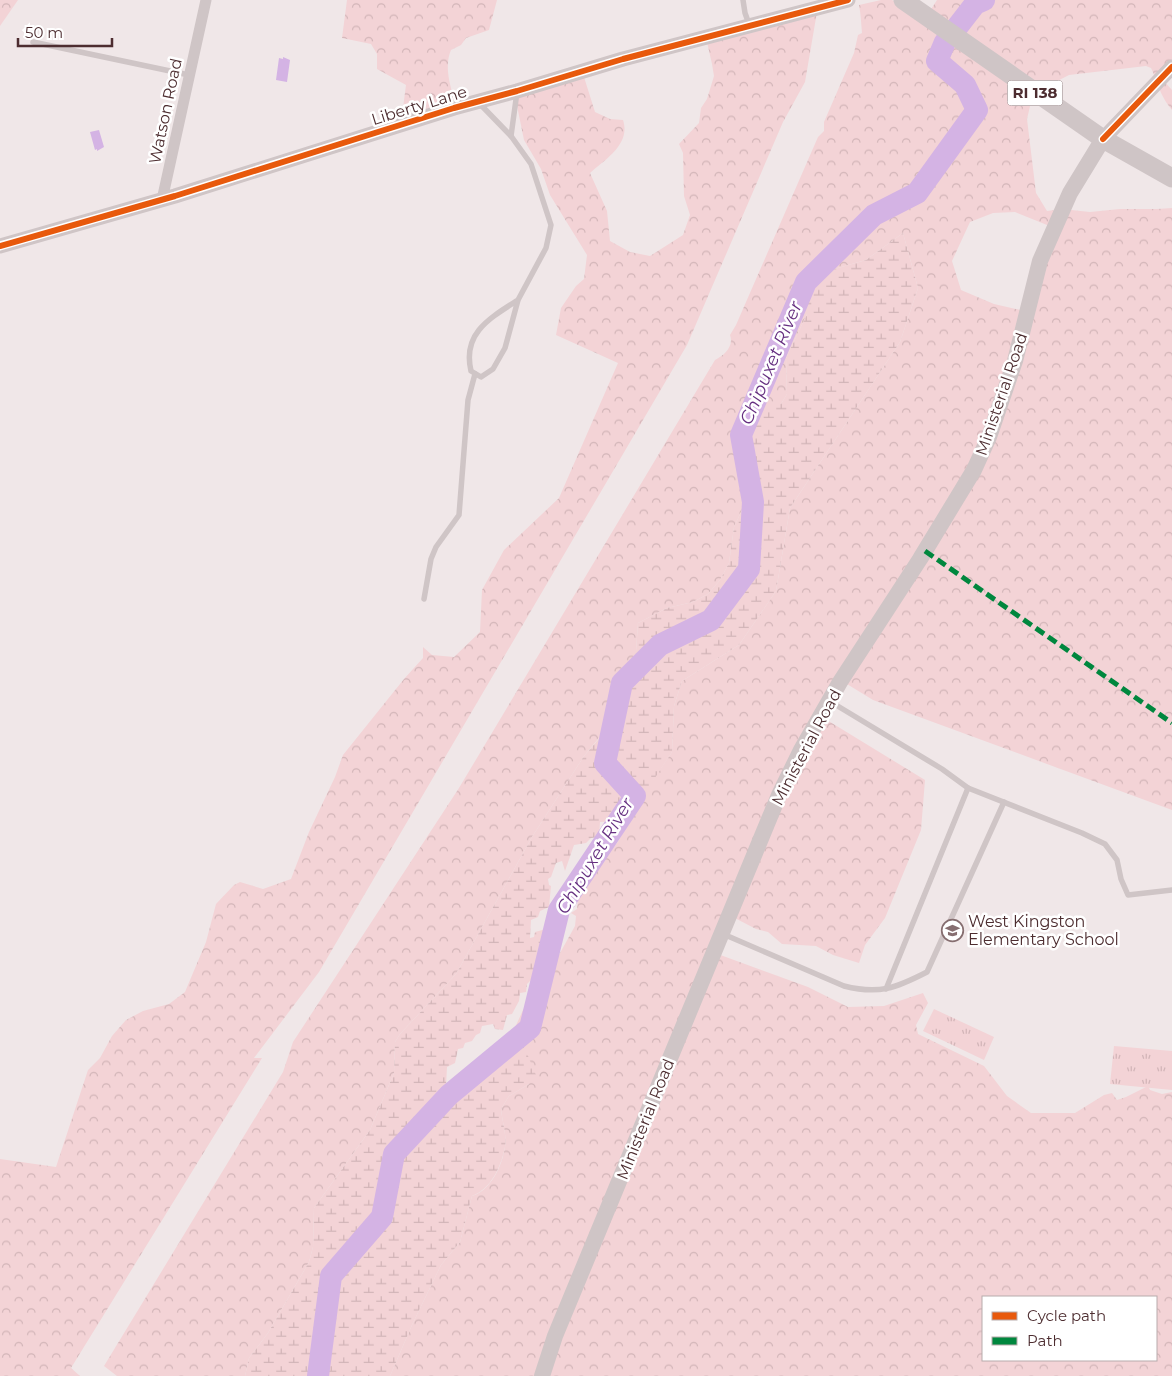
<svg xmlns="http://www.w3.org/2000/svg" width="1172" height="1376" viewBox="0 0 1172 1376" font-family="Montserrat,sans-serif">
<style>
.forest{fill:url(#forest-crowns);fill-rule:evenodd}
.wetland{fill:url(#wetland-marsh)}
.park{fill:url(#park-tufts)}
.water{fill:#d4b3e4}
.lines{fill:none;stroke-linecap:round;stroke-linejoin:round}
.river{stroke:#d4b3e4;stroke-width:22}
.service{stroke:#cfc5c6;stroke-width:5.5}
.minor{stroke:#cfc5c6;stroke-width:11}
.tertiary{stroke:#cfc5c6;stroke-width:15}
.secondary{stroke:#cfc5c6;stroke-width:16}
.primary{stroke:#cfc5c6;stroke-width:19}
.quiet{stroke:#00873e;stroke-width:5;stroke-dasharray:10 5;stroke-linecap:butt}
.cycleway-casing{stroke:#fff;stroke-width:9}
.cycleway{stroke:#e8590c;stroke-width:6}
.labels{text-anchor:middle;stroke-width:5;stroke-linejoin:round;paint-order:stroke}
.shield{fill:#fff;stroke:#826c6e;stroke-width:1}
.shield-label{font-size:15px;font-weight:bold;fill:#4d2d30}
.street-label{font-size:16px;fill:#4d2d30;stroke:#fff}
.poi-label{font-size:16px;fill:#4d2d30;stroke:#fff;text-anchor:start}
.water-label{font-size:18px;font-style:italic;fill:#663081;stroke:#fff}
</style>
<defs>
<pattern id="forest-crowns" width="20" height="18" patternUnits="userSpaceOnUse" patternTransform="scale(1.25)"><rect width="20" height="18" fill="#f3d3d6"/><path d="M2 6a3 3 0 1 1 6 0M12 15a3 3 0 1 1 6 0" fill="none" stroke="#d2b5b8"/></pattern>
<pattern id="wetland-marsh" width="20" height="14" patternUnits="userSpaceOnUse" patternTransform="scale(1.25)"><rect width="20" height="14" fill="#f3d3d6"/><path d="M1 5h8M5 5V1M11 12h8M15 12V8" fill="none" stroke="#d2b5b8"/></pattern>
<pattern id="park-tufts" width="24" height="20" patternUnits="userSpaceOnUse" patternTransform="scale(1.25)"><rect width="24" height="20" fill="#f3d3d6"/><path d="M3 7l-1-3M5 7V3M7 7l1-3M15 17l-1-3M17 17v-4M19 17l1-3" fill="none" stroke="#d2b5b8"/></pattern>
</defs>
<rect width="100%" height="100%" fill="#f0e7e8"/>
<!-- forest -->
<g class="forest">
<path d="M0,0h18l-18,26z"/>
<path d="M347,0h150l-8,30 -23,8 -5,7 -10,5c-8,18 1,42 7,61l-32,8 -23,-11 3,-23 -29,-16v-15l-6,-10 -29,-6z"/>
<path d="M881,0h11l34,17 11,-17h235v66l-11,12 11,12v20c-13,-16 -13,-25 -21,-42l-5,-2 -77,9 -31,16 -7,11 -4,17 9,74 11,18 15,-2 28,3 30,-3h37l15,-1v602l-299,-110 -31,-19 -20,36 103,63 -4,50 -36,88 -20,27 -6,18 -26,-8 -17,-9 -34,-2 -14,-12 -12,-3 -27,-14 -14,38 93,34 40,20 36,-1 39,-13 5,10 -12,22 2,9 66,32 23,30 24,17h44l29,-18 8,-2 5,7 9,-3 22,-11 2,4 12,4 10,-2v284h-782l22,-51 29,-60 19,-23 12,-46c19,-6 30,-30 33,-49 2,-11 -3,-27 -4,-38l8,-13 20,-12 -6,-40 -10,-10v-2l10,-22 22,-30 30,-54 1,-10 -5,-3 6,-4c1,-7 0,-14 4,-21 5,-8 15,-14 18,-24l5,-2 3,-10c12,-5 18,-24 21,-36l10,-7 4,-13 30,-44 2,-46 8,-25 57,-36 37,-54 14,-83 110,-166 18,-54 -15,-55 -37,27 -35,10 -24,35v9l-21,44 1,36 -6,10h-33l-11,19 5,13 6,61 -14,30 -5,36 -9,17 -12,14 -15,8 -26,6 -29,15 -3,42 -20,30 -10,27 -2,11 -19,23 -52,81 -76,137 -56,60 -5,8 -1,31 -24,57 -56,78 -1,39 -4,15 -41,71 -19,25 -4,18h-128l-13,-10 179,-294 10,-30 166,-254 256,-428c10,-5 19,-14 15,-25l6,-10 82,-188 6,-6v-9l30,-69 4,-18 4,-2c-1,-10 -1,-18 -3,-28zM1015,212l37,15 -27,84 -31,-7 -33,-14 -9,-29 18,-39 23,-9zM983,1297h173v63h-173z"/>
<path d="M817,12l-12,70 -22,40 -96,223 -368,627 -65,86h8l-191,310 9,8h-80v-217l56,8 32,-97 12,-12 12,-22 14,-16 17,-9 26,-7 16,-12 21,-50 10,-38 18,-19 6,-3 23,7 28,-10 18,-47 26,-55 8,-22 61,-76 19,-21v-11l9,8 22,2 26,-25 2,-42 22,-40 55,-52 59,-135 -62,-28 5,-27 15,-22 8,-7 3,-24 -37,-60 -9,-26 -17,-29 -9,-44 69,-19 11,35 15,7 13,1c8,24 -17,39 -33,53l17,38 3,30 20,11 20,4 33,-21 7,-20 -6,-19 -1,-43 -4,-9 20,-21 2,-15 6,-9 7,-23 -2,-12 -5,-22z"/>
</g>
<!-- wetland -->
<path class="wetland" d="M903,233l15,55 -18,54 -110,166 -14,83 -37,54 -57,36 -8,25 -2,46 -29,44 -5,13 -10,7 -8,-2 -3,2 -1,5 -16,1 -1,15 -8,1 -5,5 -12,2 -9,26 -3,-10 -6,2 -5,14 -3,2 1,6 2,1 -2,21 -9,4 -2,6 -7,3 -1,18 4,-1 1,-5 11,-3v3l-2,21 -4,2 -7,23 -6,6 -1,8 -6,1 -1,8 -7,13 -5,1 -4,15 -8,-1 -2,-5 -11,2 -2,7 -4,2 -4,6 -7,2 -2,5 -5,1 -3,14 -8,4 -1,19 -4,2 -2,13 5,3 5,-2 40,-49 23,-19 10,10 13,31 -7,9 -20,12 -8,13c1,11 6,27 4,38 -4,20 -14,42 -33,49l-12,46 -19,23 -29,60 -22,51h-145l4,-18 19,-25 41,-71 4,-15 1,-39 56,-78 24,-57 1,-31 5,-8 56,-60 76,-137 52,-81 19,-22 2,-12 10,-27 20,-30 3,-42 29,-15 26,-6 15,-8 12,-14 9,-17 5,-36 14,-30 -6,-61 -6,-13 2,-10 10,-9h33l6,-10 -1,-36 21,-44v-9l8,-24 16,-11 35,-10z"/>
<!-- park -->
<g class="park">
<path d="M934,1009l60,28 -10,23 -61,-29z"/>
<path d="M1114,1046l58,5v39l-62,-6z"/>
</g>
<!-- water -->
<g class="water">
<path d="M283,57l7,3 -3,22 -11,-2 3,-22 4,1z"/>
<path d="M99,130l5,17 -7,4v-2l-2,1 -5,-18z"/>
</g>
<g class="lines">
<!-- river -->
<g class="river">
<path d="M958,26l17,-22 9,-4"/>
<path d="M318,1376l13,-100 51,-59 12,-63 55,-59 81,-67 29,-118 76,-114 -30,-33 17,-80 38,-38 51,-25 38,-51 4,-67 -12,-67 65,-153 68,-67 43,-22 60,-83 -12,-25 -28,-24 8,-19"/>
</g>
<!-- service -->
<g class="service">
<path d="M743,0l2,13 4,11"/>
<path d="M33,42l156,33"/>
<path d="M479,103l32,33 6,-44"/>
<path d="M511,136l20,28 20,61 -5,23 -28,52 -13,48 -12,21 -12,8 -10,-6c-9,-38 19,-53 47,-71"/>
<path d="M424,599l7,-40 5,-12 23,-32 9,-115 7,-26"/>
<path d="M831,702l111,67 26,19 114,45 23,11 12,16 4,19 7,16 44,-5"/>
<path d="M723,934l121,52c35,9 52,2 83,-14l77,-170"/>
<path d="M886,989l82,-201"/>
</g>
<!-- minor -->
<path class="minor" d="M162,200l44,-200"/>
<!-- tertiary -->
<g class="tertiary">
<path d="M1103,139l69,-72"/>
<path d="M0,246l175,-50 279,-88 63,-17 106,-32 225,-59"/>
</g>
<!-- secondary -->
<path class="secondary" d="M542,1376l13,-40 224,-541 22,-45 39,-68 80,-123 54,-89 15,-33 26,-76 25,-100 30,-68 33,-54"/>
<!-- primary -->
<path class="primary" d="M903,0l200,139 69,39"/>
<!-- quiet -->
<path class="quiet" d="M925,551l247,172"/>
<defs>
<g id="cycleway">
<path d="M1103,139l69,-72"/>
<path d="M0,246l175,-50 279,-88 63,-17 106,-32 225,-59"/>
</g>
</defs>
<!-- cycleway casing -->
<use href="#cycleway" class="cycleway-casing"/>
<!-- cycleway -->
<use href="#cycleway" class="cycleway"/>
</g>
<!-- icons -->
<defs>
<symbol id="school-ring" viewBox="-11 -11 22 22"><circle r="9.5" fill="#fff" stroke="#866e70" stroke-width="1.5"/><path d="M0-5L7-2L0 1L-7-2ZM-4 1L0 2.5L4 1V4Q0 6-4 4Z" fill="#866e70"/></symbol>
</defs>
<g fill-rule="evenodd">
<use href="#school-ring" x="940" y="918" width="25" height="25"/>
</g>
<g class="labels">
<!-- shield labels -->
<rect class="shield" x="1007.5" y="80.5" width="55" height="25" rx="4"/>
<g class="shield-label">
<text x="1035" y="98">RI 138</text>
</g>
<!-- street labels -->
<g class="street-label">
<text transform="translate(419 105) rotate(-17)" y="6">Liberty Lane</text>
<text transform="translate(165 111) rotate(-78)" y="6">Watson Road</text>
<text transform="translate(1001 394) rotate(-71)" y="6">Ministerial Road</text>
<text transform="translate(806 747) rotate(-62)" y="6">Ministerial Road</text>
<text transform="translate(645 1119) rotate(-68)" y="6">Ministerial Road</text>
</g>
<!-- poi labels -->
<g class="poi-label">
<text x="968" y="927">West Kingston<tspan x="968" dy="18">Elementary School</tspan></text>
</g>
<!-- water labels -->
<g class="water-label">
<text transform="translate(771 363) rotate(-67)" y="6">Chipuxet River</text>
<text transform="translate(595 856) rotate(-59)" y="6">Chipuxet River</text>
</g>
</g>
<!-- legend -->
<rect x="982" y="1296" width="175" height="65" fill="#ffffff" stroke="#b8abac"/>
<rect x="992" y="1312" width="25" height="8" fill="#e8590c" stroke="#b8abac"/>
<text x="1027" y="1321" font-size="15" fill="#4d2d30">Cycle path</text>
<rect x="992" y="1337" width="25" height="8" fill="#00873e" stroke="#b8abac"/>
<text x="1027" y="1346" font-size="15" fill="#4d2d30">Path</text>
<!-- scale -->
<path d="M18 38v8h94v-8" fill="none" stroke="#4d2d30" stroke-width="2.5"/>
<text x="25" y="38" font-size="15" fill="#4d2d30" stroke="#ffffff" stroke-width="4" paint-order="stroke">50 m</text>
</svg>
